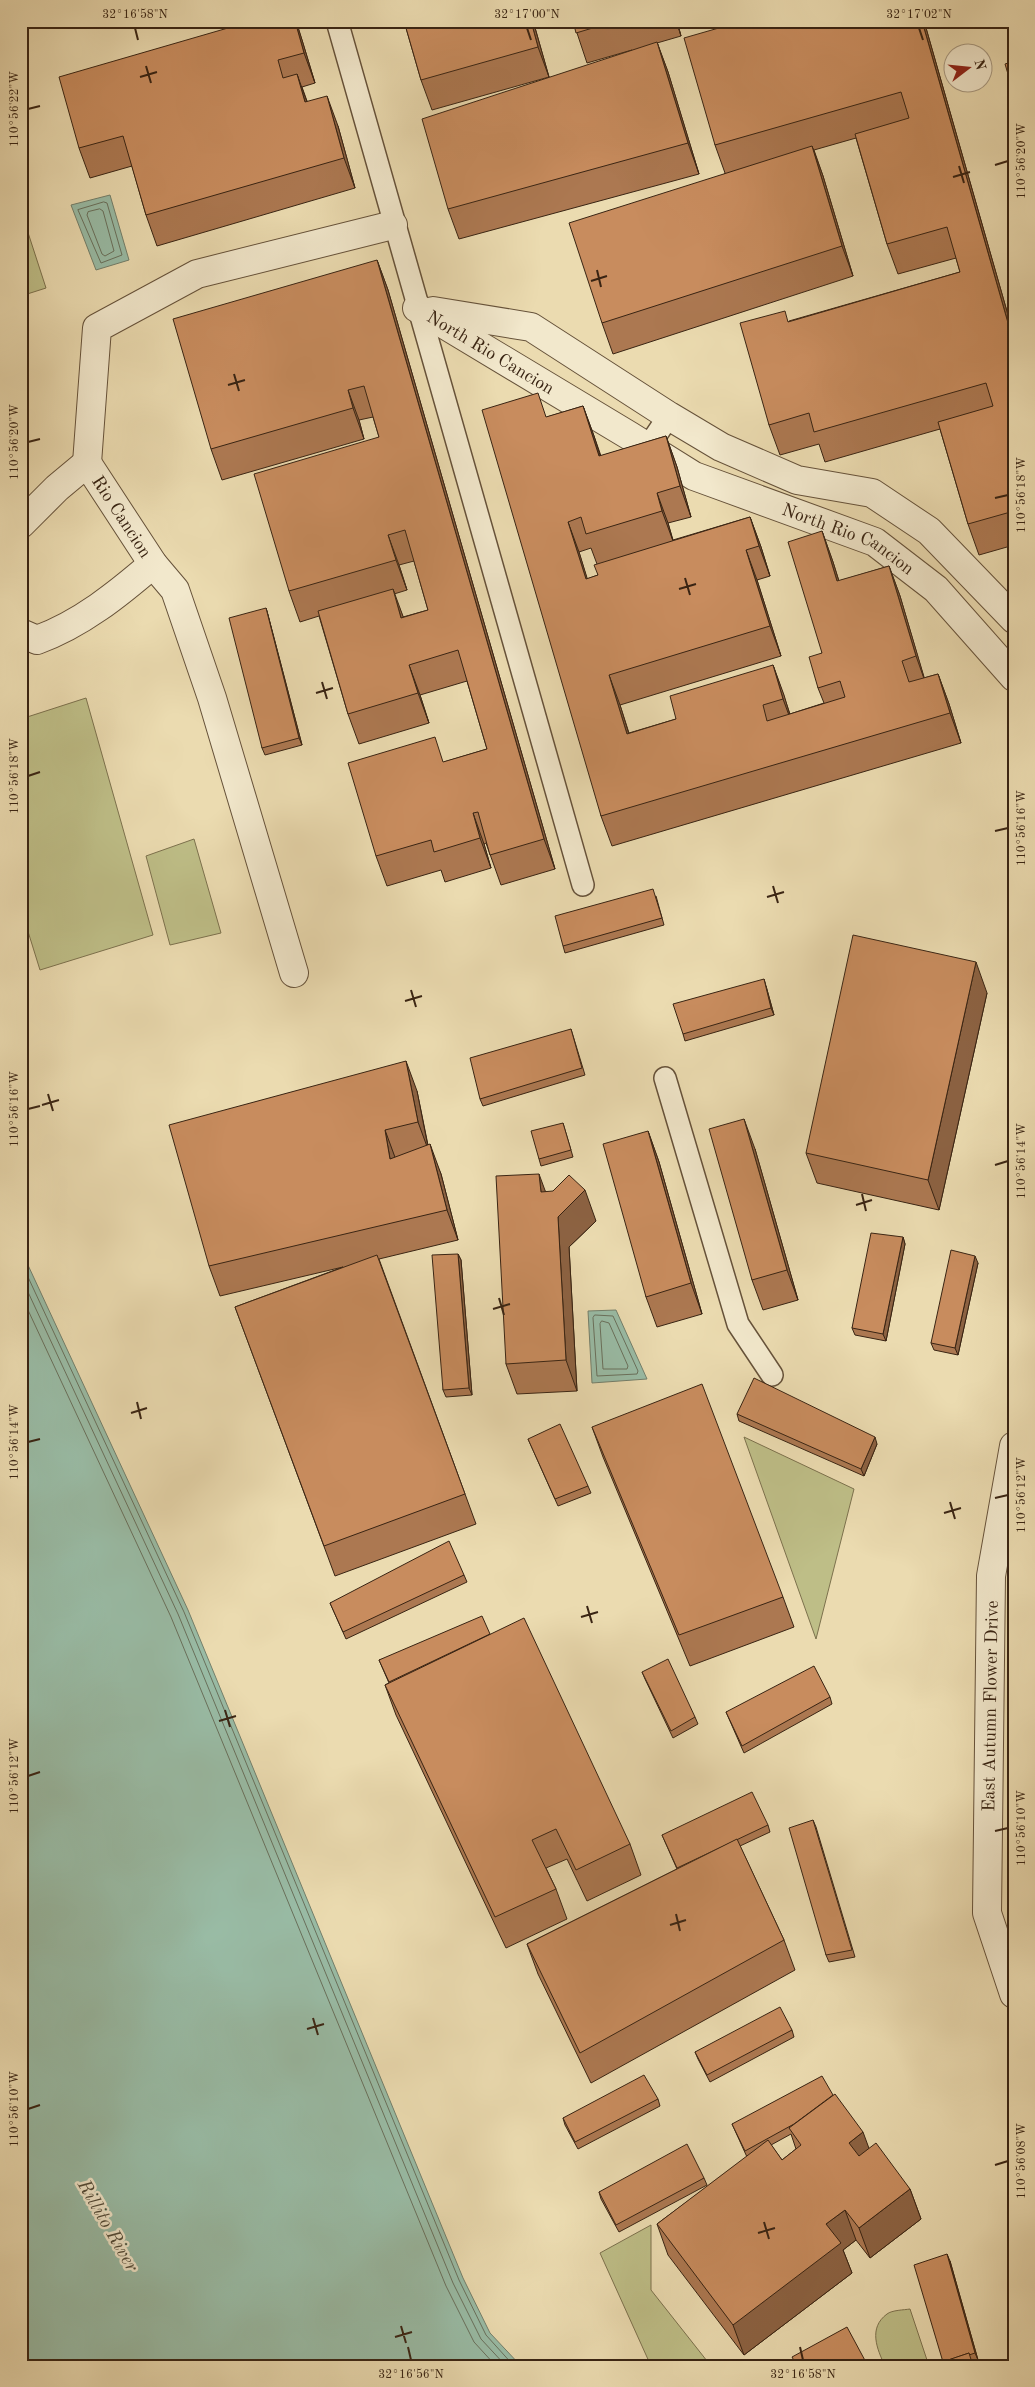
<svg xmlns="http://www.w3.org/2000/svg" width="1035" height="2387" viewBox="0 0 1035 2387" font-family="'Old Standard TT',serif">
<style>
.green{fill:#bebe87;stroke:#7c714d}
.water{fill:#99bca6;stroke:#737f6b}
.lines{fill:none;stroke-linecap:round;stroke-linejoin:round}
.shore{stroke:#69705c;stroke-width:1}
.service-casing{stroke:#66523a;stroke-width:24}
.minor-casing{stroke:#66523a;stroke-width:30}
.service{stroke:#f2e8cc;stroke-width:21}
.minor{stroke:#f2e8cc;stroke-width:28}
.wall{fill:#ac7851;stroke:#392413;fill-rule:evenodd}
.shaded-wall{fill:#8c6242;stroke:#392413}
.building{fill:#c88c5e;stroke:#392413}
.ticks{fill:none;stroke:#392413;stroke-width:2}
.labels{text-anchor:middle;stroke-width:5;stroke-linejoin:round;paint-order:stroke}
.street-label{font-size:18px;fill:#392413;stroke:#f2e8cc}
.water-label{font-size:19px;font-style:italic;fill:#514a38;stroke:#f2e8cc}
.neatline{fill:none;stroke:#392413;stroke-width:2}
.ticks-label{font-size:12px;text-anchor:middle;fill:#392413}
</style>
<rect width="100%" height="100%" fill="#ebdbb0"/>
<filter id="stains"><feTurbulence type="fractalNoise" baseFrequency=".004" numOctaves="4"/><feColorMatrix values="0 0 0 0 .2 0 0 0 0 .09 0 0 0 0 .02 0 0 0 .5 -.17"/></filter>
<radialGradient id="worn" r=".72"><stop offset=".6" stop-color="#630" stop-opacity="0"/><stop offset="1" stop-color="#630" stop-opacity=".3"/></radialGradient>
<!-- green -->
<g class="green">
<path d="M21,211l25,77 -25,8z"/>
<path d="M86,698l67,237 -113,35 -19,-61v-190z"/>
<path d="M194,839l27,94 -51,12 -24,-89z"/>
<path d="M744,1437l110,52 -38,150z"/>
<path d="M651,2225v65l60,76h-60l-51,-113z"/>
<path d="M910,2309l19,57h-44c-8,-17 -17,-38 2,-52 5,-4 17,-4 23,-5z"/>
</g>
<!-- water -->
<g class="water">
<path d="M110,195l19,65 -33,10 -25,-65z"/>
<path d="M21,1250l167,360 275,668 27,55 31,33h-500z"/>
<path d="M616,1310l31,69 -55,4 -4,-72z"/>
</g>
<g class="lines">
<!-- shore -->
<g class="shore">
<path d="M104,202l3,1 15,52 -21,8 -23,-53z"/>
<path d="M100,209l3,2 11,40 -9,5 -3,-2 -15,-39 1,-3z"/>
<path d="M21,1262l163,350 275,668 27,55 28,31"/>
<path d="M21,1277l157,337 275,669 28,56 25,27"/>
<path d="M21,1295l150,322 275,669 28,56 22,24"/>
<path d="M595,1315l18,1 25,55 -1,3 -40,2 -4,-58z"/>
<path d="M602,1321l7,2 19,43 -1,3h-24l-3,-45z"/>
</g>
<defs>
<g id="service">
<path d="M337,21l246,864"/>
<path d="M648,447l21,-31"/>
<path d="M665,1078l73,246 34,51"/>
</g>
<g id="minor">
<path id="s1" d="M417,308l213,128 64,40 181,66 61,47 78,88"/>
<path d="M433,311l98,16 138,89 52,31 76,33 75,13 57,38 85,88"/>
<path id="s2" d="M87,463l66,101 22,26 37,108 82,275"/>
<path d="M87,463l10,-135 100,-54 196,-49"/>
<path d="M21,524l36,-36 30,-25"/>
<path d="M21,633l16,7c44,-16 81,-46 116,-76"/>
<path d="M1014,1446l-23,130 -4,337 27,81"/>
</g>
</defs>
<!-- service casing -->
<use href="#service" class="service-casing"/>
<!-- minor casing -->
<use href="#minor" class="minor-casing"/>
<!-- service -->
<use href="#service" class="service"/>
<!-- minor -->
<use href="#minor" class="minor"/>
</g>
<!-- wall -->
<g class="wall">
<path d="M252,21h44l6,19 13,43 -13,4 5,14 31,25 17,62 -198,58 -11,-31 -14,-49 -42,12 -11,-30z"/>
<path d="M404,21h140l-10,3 15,53 -117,33 -11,-30z"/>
<path d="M573,21h104l4,15 -24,7 11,29 31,102 -240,65 -11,-30 184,-159 -45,13z"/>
<path d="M714,21h27l-24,7z"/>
<path d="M743,21h181l90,315v209l-35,10 -11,-31 -28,-95 -115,33 -6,-18 -39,11 -11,-30 20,-104 171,-49 -4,-14 -58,16 -11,-30 -31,-106 -42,12 9,26 30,100 -240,78 -11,-31 123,-150 -10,-28z"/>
<path d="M377,260l11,30 167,579 -54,16 -15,-42 -2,1 7,24 -46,14 -4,-12 -54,16 -11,-30 68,-94 43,-13 -20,-68 -47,14 9,28 -70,21 -11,-30 -29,-98 -19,6 -11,-31 90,-154 -6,-20 -14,3 5,19 -142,41 -11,-31zM414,561l14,49 -25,7 -9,-23 13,-4 -8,-25z"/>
<path d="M583,406l11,30 7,20 65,-20 11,31 14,50 -23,6 5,17 77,-23 11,30 9,29 -13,4 24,76 -161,49 9,28 47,-14 97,-54 17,49 34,-11 -6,-15 4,-35v-122l11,31 6,19 50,-15 11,30 24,82 14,-4 11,30 12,39 -349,103 -11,-30 -54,-399zM591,548l6,16 1,11 -11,4 -8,-27z"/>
<path d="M266,608l2,7 34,130 -37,10 -3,-7z"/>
<path d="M656,896l8,29 -99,28 -2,-7z"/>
<path d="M766,986l8,29 -89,26 -2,-7z"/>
<path d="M987,993l-48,217 -122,-27 -11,-30z"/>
<path d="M571,1029l14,46 -102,31 -3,-7z"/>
<path d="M417,1091l11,54 13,29 17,66 -79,19 97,265 -141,52 -100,-269 108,-40 -123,29 -11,-30z"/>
<path d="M563,1123l10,34 -32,9 -2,-7z"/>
<path d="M648,1131l11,31 43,152 -45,13 -11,-30z"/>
<path d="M755,1149l43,151 -35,10 -11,-30z"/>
<path d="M545,1191l51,30 -27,26 8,144 -60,3 -11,-30z"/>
<path d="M903,1237l2,7 -19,97 -31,-6 -3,-7z"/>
<path d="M458,1254l3,6 11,135 -26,2 -3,-7z"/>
<path d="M978,1263l-20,92 -24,-5 -3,-7z"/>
<path d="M737,1414l140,30 -13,32 -125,-55z"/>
<path d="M592,1427l191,170 11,30 -104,39 -87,-209z"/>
<path d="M528,1439l60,47 3,7 -33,13z"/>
<path d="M464,1575l3,7 -121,57 -16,-36z"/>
<path d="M490,1634l140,210 11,31 -54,26 -20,-42 -21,9 10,21 11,30 -61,29 -110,-233 -11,-30 4,-2 -10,-23z"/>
<path d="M642,1672l53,45 3,7 -25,14 -28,-59z"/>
<path d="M830,1697l2,7 -88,49 -18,-41z"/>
<path d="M813,1820l3,7 39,130 -26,5 -3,-7z"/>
<path d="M768,1825l2,7 -30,14 44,94 11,30 -204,113 -53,-109 -11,-30 150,-75 -15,-34z"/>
<path d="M792,2030l2,7 -84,45 -12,-23 -3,-7z"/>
<path d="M833,2095l36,54 41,40 11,30 -51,39 -14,-18 -13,10 9,23 -108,82 -76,-100 -11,-31 90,-67 -15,-33zM791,2134l5,15 -14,11 -11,-15z"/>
<path d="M658,2099l2,7 -82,43 -13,-24 -2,-7z"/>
<path d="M704,2178l3,7 -88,47 -18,-33 -2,-7z"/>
<path d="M950,2261l28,99 -6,2h-29z"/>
</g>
<!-- shaded-wall -->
<g class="shaded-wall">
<path d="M295,21h1l6,19 13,43 -11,-30z"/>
<path d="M531,21h2l16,56 -11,-30z"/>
<path d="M676,21h1l4,15z"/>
<path d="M922,21h2l90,315v8z"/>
<path d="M657,42l11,30 31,102 -11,-31z"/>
<path d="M297,74l11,31 -3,-3z"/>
<path d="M327,96l11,30 17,62 -11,-30z"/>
<path d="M812,146l11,30 30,100 -11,-30z"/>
<path d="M377,260l11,30 167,579 -11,-30z"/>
<path d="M348,390l11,30 5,19 -11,-31z"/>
<path d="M583,406l11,30 16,51 -11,-31z"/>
<path d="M666,436l11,31 14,50 -11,-31z"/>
<path d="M657,493l11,30 5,18 -11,-30z"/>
<path d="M750,517l11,30 9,29 -11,-30z"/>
<path d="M568,522l11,30 18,58 -11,-31z"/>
<path d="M822,531l11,31 15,49 -11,-30z"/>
<path d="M388,535l11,30 8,25 -11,-30z"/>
<path d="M746,550l11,30 24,76 -11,-30z"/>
<path d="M889,566l11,30 27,91 -11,-31z"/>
<path d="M393,589l11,30 -3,-1z"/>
<path d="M266,608l2,7 34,130 -3,-7z"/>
<path d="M409,665l11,30 9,28 -11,-30z"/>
<path d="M773,665l11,30 10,34 -11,-30z"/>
<path d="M938,674l11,30 12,39 -11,-30z"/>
<path d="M609,675l11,30 18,59 -11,-30z"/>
<path d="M473,813l11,31 7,24 -11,-30z"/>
<path d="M976,962l11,31 -48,217 -11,-30z"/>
<path d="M764,979l2,7 8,29 -3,-7z"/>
<path d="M406,1061l11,30 12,61 -11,-30z"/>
<path d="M744,1119l11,30 43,151 -11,-30z"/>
<path d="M385,1130l11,30 -6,-1z"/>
<path d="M648,1131l11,31 43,152 -11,-31z"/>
<path d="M430,1144l11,30 17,66 -11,-30z"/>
<path d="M539,1174l11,30 -9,-12z"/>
<path d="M585,1190l11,31 -27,26 8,144 -11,-31 -8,-143z"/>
<path d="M903,1237l2,7 -19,97 -3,-7z"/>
<path d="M458,1254l3,6 11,135 -3,-7z"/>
<path d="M975,1256l3,7 -20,92 -3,-7z"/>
<path d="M875,1437l2,7 -13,32 -3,-7z"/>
<path d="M863,2132l11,30 -14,11 -11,-30z"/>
<path d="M910,2189l11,30 -51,39 -11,-30z"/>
<path d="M845,2210l11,30 -13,10 9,23 -108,82 -11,-30 93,-101z"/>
<path d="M947,2254l3,7 28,99 -3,-7z"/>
</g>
<!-- building -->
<g class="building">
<path d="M252,21h43l9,32 -26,7 5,18 14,-4 8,28 22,-6 17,62 -198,57 -23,-79 -44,12 -20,-71z"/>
<path d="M404,21h127l7,26 -117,33z"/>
<path d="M573,21h43l-40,12z"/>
<path d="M743,21h179l92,323v167l-46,13 -30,-102 55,-16 -7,-23 -172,49 -5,-19 -40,12 -29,-102 45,-12 3,11 172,-50 -13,-45 -60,17 -32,-110 54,-16 -8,-26 -186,53 -31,-107z"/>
<path d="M657,42l31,101 -240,66 -26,-90z"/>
<path d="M1014,61v33l-9,-30z"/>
<path d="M812,146l30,100 -240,77 -33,-100z"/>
<path d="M377,260l167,579 -54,16 -12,-43 -5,1 7,25 -46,14 -3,-12 -55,16 -28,-93 87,-26 8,25 44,-13 -29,-99 -49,15 9,28 -70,21 -30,-103 75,-22 8,29 27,-8 -23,-80 -17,5 8,25 -107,31 -35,-117 125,-37 -15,-51 -16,4 5,18 -142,41 -38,-130z"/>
<path d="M538,393l8,24 37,-11 16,50 67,-20 14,50 -23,7 5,18 -76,23 -5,-17 -13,5 18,57 12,-4 -4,-10 156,-48 9,29 -13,4 24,76 -161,49 18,59 49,-15 -6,-23 103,-31 10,34 -20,6 4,16 78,-24 -5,-16 -22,7 -9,-31 13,-4 -34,-111 34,-11 15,50 52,-15 27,90 -14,5 7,21 29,-8 12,39 -349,103 -119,-406z"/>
<path d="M266,608l33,130 -37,10 -33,-130z"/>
<path d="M653,889l9,29 -99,28 -8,-30z"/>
<path d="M853,935l123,27 -48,218 -122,-27z"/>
<path d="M764,979l7,29 -88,26 -10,-30z"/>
<path d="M571,1029l11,39 -102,31 -10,-41z"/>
<path d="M406,1061l12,61 -33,8 5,29 40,-15 17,66 -238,56 -40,-141z"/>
<path d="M744,1119l43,151 -35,10 -43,-151z"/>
<path d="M563,1123l8,27 -32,9 -8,-28z"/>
<path d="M648,1131l43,152 -45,14 -43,-153z"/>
<path d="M539,1174l2,18 12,-1 16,-16 16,15 -27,27 8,143 -60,4 -10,-188z"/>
<path d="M871,1233l32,4 -20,97 -31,-6z"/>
<path d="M951,1250l24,6 -20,92 -24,-5z"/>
<path d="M458,1254l11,134 -26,2 -11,-135z"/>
<path d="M377,1255l88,239 -141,52 -89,-239z"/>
<path d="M754,1378l121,59 -14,32 -124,-55z"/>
<path d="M702,1384l81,213 -104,38 -87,-208z"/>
<path d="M560,1424l28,62 -33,13 -27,-60z"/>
<path d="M449,1541l15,34 -121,57 -13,-29z"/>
<path d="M482,1616l8,18 -101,48 -10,-22z"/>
<path d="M524,1618l106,226 -54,26 -20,-41 -24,11 24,49 -61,28 -110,-232z"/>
<path d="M668,1659l27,58 -24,14 -29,-59z"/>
<path d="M814,1666l16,31 -88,49 -16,-34z"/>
<path d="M752,1792l16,33 -91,43 -15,-33z"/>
<path d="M813,1820l39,130 -26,5 -37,-127z"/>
<path d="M737,1839l47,101 -204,113 -53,-109z"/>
<path d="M780,2007l12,23 -85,45 -12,-23z"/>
<path d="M644,2075l14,24 -83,43 -12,-24z"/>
<path d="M822,2076l11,19 -39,29 -49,27 -13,-27z"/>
<path d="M835,2094l28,38 -14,11 10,13 17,-13 34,46 -51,39 -14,-18 -19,14 15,19 -108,82 -76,-101 111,-84 14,20 19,-15 -12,-17z"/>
<path d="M687,2144l17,34 -88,47 -17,-33z"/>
<path d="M947,2254l28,99 -6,2v-2l-26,9 -29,-97z"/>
<path d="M847,2327l21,39h-71l-5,-9z"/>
<path d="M969,2353l4,13 -40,-1z"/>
</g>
<!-- ticks -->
<path class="ticks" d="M135,28l3,12M527,28l4,12M919,28l4,12M146,66l5,17M140,77l17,-5M28,109l12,-3M995,165l13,-4M959,166l5,17M953,177l17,-5M597,270l4,17M591,281l16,-5M234,374l5,17M228,385l17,-5M28,442l12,-3M995,498l13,-3M685,578l5,17M679,589l17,-5M322,682l5,17M316,693l17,-5M28,776l12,-4M995,831l13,-3M773,886l5,17M767,897l17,-5M411,990l5,17M405,1001l17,-5M48,1094l5,17M42,1105l17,-5M28,1109l12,-3M995,1165l13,-4M862,1194l4,17M856,1205l16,-5M499,1298l5,17M493,1309l17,-5M137,1402l4,17M131,1413l16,-5M28,1442l12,-3M995,1498l13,-3M950,1502l5,17M944,1513l17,-5M587,1606l5,17M581,1617l17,-5M225,1710l5,17M219,1721l17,-5M28,1776l12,-4M995,1831l13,-3M676,1914l4,17M670,1925l16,-5M313,2018l5,17M307,2029l17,-5M28,2109l12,-4M995,2165l13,-4M764,2222l5,17M758,2233l17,-5M401,2326l5,17M395,2337l17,-5M408,2347l3,13M800,2347l3,13"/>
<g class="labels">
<!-- street labels -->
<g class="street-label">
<text dy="6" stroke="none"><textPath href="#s1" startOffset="86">North Rio Cancion</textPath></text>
<text dy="6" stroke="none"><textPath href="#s2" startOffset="64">Rio Cancion</textPath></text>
<text dy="6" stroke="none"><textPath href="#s1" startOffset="491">North Rio Cancion</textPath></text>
<text transform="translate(990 1706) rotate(-89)" y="6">East Autumn Flower Drive</text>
</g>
<!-- water labels -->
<g class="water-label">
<text transform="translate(109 2225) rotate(60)" y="7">Rillito River</text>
</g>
</g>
<!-- margin -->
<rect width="1035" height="2387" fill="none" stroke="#ebdbb0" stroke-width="55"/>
<!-- north arrow -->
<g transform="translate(968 68) rotate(74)"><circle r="24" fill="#f2e8cc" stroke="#a89a82"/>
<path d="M0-4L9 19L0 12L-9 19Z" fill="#8f2418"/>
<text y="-8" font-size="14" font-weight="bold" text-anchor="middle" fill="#392413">N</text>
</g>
<rect x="28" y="28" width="980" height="2332" class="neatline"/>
<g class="ticks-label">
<text x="135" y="18">32°16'58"N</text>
<text x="527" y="18">32°17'00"N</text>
<text x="919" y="18">32°17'02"N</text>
<text transform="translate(14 109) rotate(-90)" y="4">110°56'22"W</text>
<text transform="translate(1021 161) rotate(-90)" y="4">110°56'20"W</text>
<text transform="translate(14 442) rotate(-90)" y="4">110°56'20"W</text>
<text transform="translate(1021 495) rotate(-90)" y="4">110°56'18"W</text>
<text transform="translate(14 776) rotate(-90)" y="4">110°56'18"W</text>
<text transform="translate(1021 828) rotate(-90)" y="4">110°56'16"W</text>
<text transform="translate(14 1109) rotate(-90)" y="4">110°56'16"W</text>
<text transform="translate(1021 1161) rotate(-90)" y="4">110°56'14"W</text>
<text transform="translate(14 1442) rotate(-90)" y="4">110°56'14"W</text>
<text transform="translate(1021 1495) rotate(-90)" y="4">110°56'12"W</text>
<text transform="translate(14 1776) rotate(-90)" y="4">110°56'12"W</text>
<text transform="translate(1021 1828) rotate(-90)" y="4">110°56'10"W</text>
<text transform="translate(14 2109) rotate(-90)" y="4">110°56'10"W</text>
<text transform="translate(1021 2161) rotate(-90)" y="4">110°56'08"W</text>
<text x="411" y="2378">32°16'56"N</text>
<text x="803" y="2378">32°16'58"N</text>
</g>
<rect width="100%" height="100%" filter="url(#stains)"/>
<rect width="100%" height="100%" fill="url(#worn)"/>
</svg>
